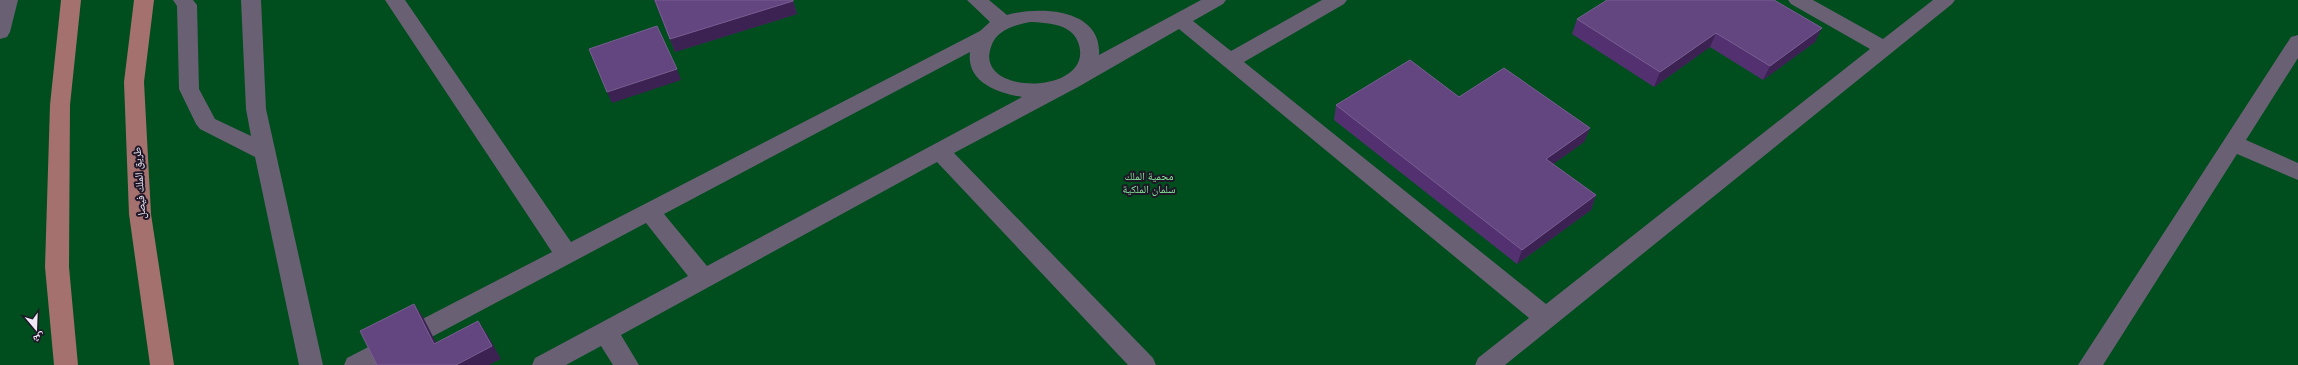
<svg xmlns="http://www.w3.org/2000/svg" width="2298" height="365" viewBox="0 0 2298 365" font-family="'PT Sans','Noto Naskh Arabic',sans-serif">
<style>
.green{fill:#004d1e}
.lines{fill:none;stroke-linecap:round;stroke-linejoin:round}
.minor{fill:#696074;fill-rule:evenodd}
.major{fill:#a4716e;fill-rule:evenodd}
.wall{fill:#533171}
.shaded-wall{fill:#3b2252}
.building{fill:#63457f;stroke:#795e92}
.labels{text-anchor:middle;stroke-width:4;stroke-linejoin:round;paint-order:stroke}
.park-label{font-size:11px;fill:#85eb9b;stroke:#1f1728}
.street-label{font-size:11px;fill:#eee9f5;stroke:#1f1728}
</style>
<rect width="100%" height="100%" fill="#292132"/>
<!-- green -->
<rect class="green" x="0" y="0" width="2298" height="365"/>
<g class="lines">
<!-- minor -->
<g class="minor">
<path d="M0,0h18l-8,32 -3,5 -7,2z"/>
<path d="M173,0h20l4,5 2,84 16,30 36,17 -5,-27 -5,-109h20l5,109 57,256h-24l-44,-208 -55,-28 -4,-5 -17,-35 -2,-83z"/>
<path d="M385,0h20l166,242 409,-211 10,-9 -23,-22h22l18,15c32,-9 95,-7 92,40l102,-55h25l-3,4 -30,17 38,30 91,-51h25l-3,4 -100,58 302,242 324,-255 -79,-45 -3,-4h25l70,39 50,-39h22l-3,4 -447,361h-30l3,-7 51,-40 -350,-289 -101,58 -124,66 199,205 3,7h-28l-191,-203 -316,173 18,30h-26l-12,-19 -35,19h-34l3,-7 153,-82 -42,-53 -267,142h-35l3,-7 205,-106zM1030,22c16,1 41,1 48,20 20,53 -105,56 -87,5 5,-17 24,-22 39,-25zM970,52c-4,31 29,41 52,45l-315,169 -43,-52z"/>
<path d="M2298,35v23l-52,82 52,23v17l-61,-26 -134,211h-25l213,-328z"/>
</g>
<!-- major -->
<g class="major">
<path d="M61,0h20l-11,105 -1,162 9,98h-24l-9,-98 5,-162z"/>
<path d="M134,0h20l-10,82 7,132 23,151h-24l-21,-151 -5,-132z"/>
</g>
</g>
<!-- wall -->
<g class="wall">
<path d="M654,0h139l4,14 -122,38z"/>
<path d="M1577,19l238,23 -52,38 -53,-33 -56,40 -82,-53z"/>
<path d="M1459,97l131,31 -6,14 -31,22 43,31 -5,15 -74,54 -183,-144 2,-15z"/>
</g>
<!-- shaded-wall -->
<g class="shaded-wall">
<path d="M793,1l4,13 -122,38 -5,-13z"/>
<path d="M1822,28l-7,14 -52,38 7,-14z"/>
<path d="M1716,33l-6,14 -56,40 6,-15z"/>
<path d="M677,69l4,11 -69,23 -5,-11z"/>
<path d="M1590,128l-6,14 -43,31 5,-14z"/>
<path d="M1596,195l-5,15 -74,54 5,-14z"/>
<path d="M414,304l9,13 20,39 -9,-12z"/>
<path d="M478,321l9,13 14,25 -12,6h-33z"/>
</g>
<!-- building -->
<g class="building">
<path d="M655,0h138v1l-123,38z"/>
<path d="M1607,0h167l48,28 -52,38 -54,-33 -56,39 -83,-53z"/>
<path d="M657,26l20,43 -70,23 -18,-43z"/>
<path d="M1410,60l49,37 45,-29 86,60 -44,31 50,36 -74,55 -186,-145z"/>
<path d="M414,304l20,40 44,-23 14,25 -36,19h-79l-17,-34z"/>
</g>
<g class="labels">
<!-- park labels -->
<g class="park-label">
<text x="1149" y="180">محمية الملك<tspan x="1149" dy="13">سلمان الملكية</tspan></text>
</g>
<!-- street labels -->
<g class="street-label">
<text transform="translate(139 183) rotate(-94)" y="4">طريق الملك فيصل</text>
</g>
</g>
<!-- north arrow -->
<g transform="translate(36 329) rotate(161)" stroke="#1f1728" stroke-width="3" paint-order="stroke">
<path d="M0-3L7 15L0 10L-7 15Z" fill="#eee9f5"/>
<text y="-6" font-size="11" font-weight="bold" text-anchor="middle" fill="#eee9f5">ش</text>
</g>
</svg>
